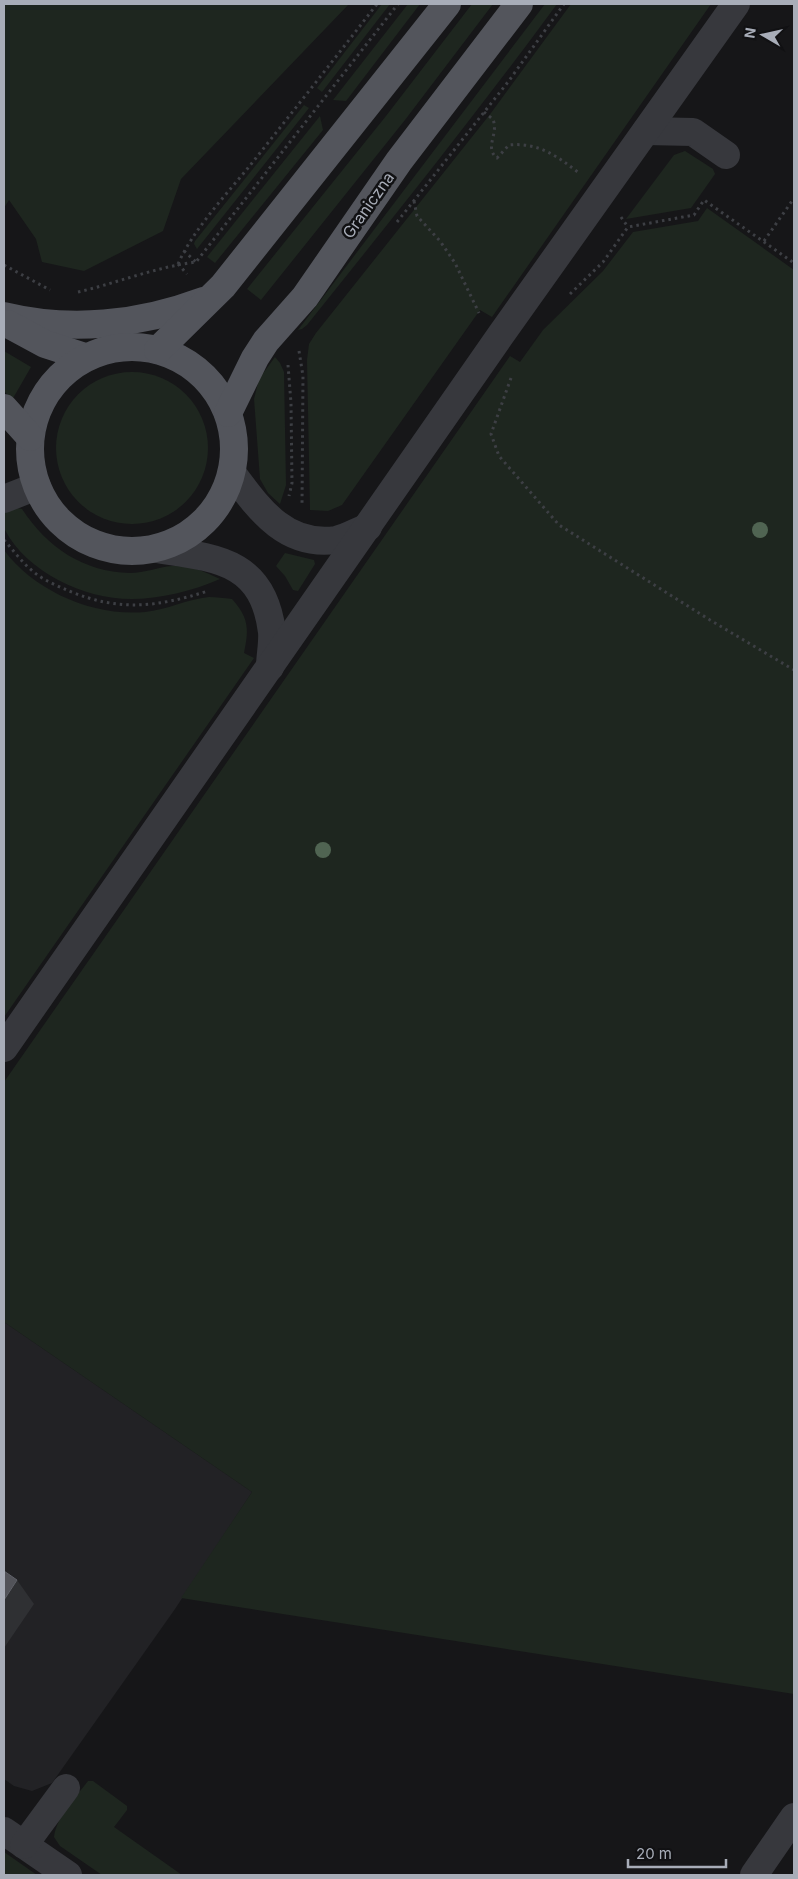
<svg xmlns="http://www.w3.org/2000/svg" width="798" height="1879" font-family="Inter,sans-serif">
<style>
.built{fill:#222225}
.green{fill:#1e261f}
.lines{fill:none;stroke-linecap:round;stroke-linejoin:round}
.path{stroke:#3d3f44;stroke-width:3;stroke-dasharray:2.5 4;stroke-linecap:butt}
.minor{stroke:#37383d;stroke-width:28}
.major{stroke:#53555c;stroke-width:28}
.tree{fill:#506452}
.shaded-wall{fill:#2f3033}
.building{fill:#525359;stroke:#5f6168}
.labels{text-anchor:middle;stroke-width:5;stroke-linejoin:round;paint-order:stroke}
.street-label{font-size:16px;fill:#a8adb8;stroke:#111113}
</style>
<rect width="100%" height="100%" fill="#161618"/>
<path class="built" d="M 4,1322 L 252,1492 L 175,1609 L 52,1783 L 32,1791 L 14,1786 L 4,1779 Z"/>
<g class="green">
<path d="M 4,4 L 349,4 L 181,179 L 163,231 L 84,271 L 42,262 L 36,239 L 9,200 L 4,208 Z"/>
<path d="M 382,4 L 390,4 L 322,92 L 317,88 Z"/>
<path d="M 408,4 L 420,4 L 346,101 L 333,100 Z"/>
<path d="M 472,4 L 493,4 L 405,120 L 261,300 L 247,289 L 386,116 Z"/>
<path d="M 545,4 L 557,4 C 477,113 392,219 307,325 L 302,329 L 298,330 Z"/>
<path d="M 571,4 L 711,4 L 492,317 L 480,310 L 342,505 L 328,511 L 310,510 L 307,360 L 309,344 L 316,333 L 491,113 Z"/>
<path d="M 304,105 L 309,108 L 197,249 L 194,244 L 195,241 Z"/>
<path d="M 320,116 L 323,130 L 215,263 L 207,257 Z"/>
<path d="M 685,151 L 713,169 L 715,174 L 691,208 L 626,219 L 674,155 Z"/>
<path d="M 707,208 L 794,270 L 794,1694 L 181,1598 L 252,1492 L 4,1322 L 4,1082 L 510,356 L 520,362 L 543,330 L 603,271 L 633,232 L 698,221 Z"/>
<path d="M 4,351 L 31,367 L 12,400 L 4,391 Z"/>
<path d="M 275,357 L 280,363 L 284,372 L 286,485 L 280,504 L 268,493 L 260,479 L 255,412 L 254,399 L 259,379 Z"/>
<circle cx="132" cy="448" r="76"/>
<path d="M 7,506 L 22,509 C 47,547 83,572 130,573 C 145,573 158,567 172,566 C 190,565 204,571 220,579 C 193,591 160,599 131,599 C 84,599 27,572 5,530 C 2,524 4,514 4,508 Z"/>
<path d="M 4,550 C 34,591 94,617 145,612 C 167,610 187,599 209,597 C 216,597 224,598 232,599 C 249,618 249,629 244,653 L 254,658 L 4,1017 Z"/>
<path d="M 285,553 L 314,560 L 315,564 L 298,591 L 293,590 L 285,576 L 276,566 Z"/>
<path d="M 88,1781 L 93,1781 L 127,1806 L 127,1810 L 114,1827 L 182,1875 L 102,1875 L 60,1846 L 54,1837 C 57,1816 75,1798 88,1781 Z"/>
<path d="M 4,1852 L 37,1875 L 4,1875 Z"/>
</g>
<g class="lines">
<g class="path">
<path d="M 484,112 C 487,115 491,117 493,120 C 499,133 484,148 497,158 L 509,145 C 538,142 557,156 579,173"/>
<path d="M 414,201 L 417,216 L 440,241 L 455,263 L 479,313"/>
<path d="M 621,217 L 628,227"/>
<path d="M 397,222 L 508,82 L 564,4"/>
<path d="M 764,241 L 792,201"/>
<path d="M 184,251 L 196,262"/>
<path d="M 178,264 L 187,274"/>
<path d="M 178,264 C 194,228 227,194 252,163 C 294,110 336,57 377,4"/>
<path d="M 4,265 L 50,290"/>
<path d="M 78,292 C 117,283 156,267 196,262 L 398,4"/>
<path d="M 570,294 L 603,262 L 628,227 L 694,215 L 704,200 L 794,263"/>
<path d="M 299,351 L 303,376 L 302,505"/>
<path d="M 288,365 L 291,403 L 292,483 L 289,496"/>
<path d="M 511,378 L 491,434 L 499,456 L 559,525 L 710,620 L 794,670"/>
<path d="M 4,540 C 14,551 23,564 35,573 C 45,581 58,586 69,591 C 120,612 157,607 208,591"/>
</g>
<g class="minor">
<path d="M 646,131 L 693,132 L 726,155"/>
<path d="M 232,473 C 259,509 285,547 336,540 C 346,538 358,531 368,527"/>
<path d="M 4,499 L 37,486"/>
<path d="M 156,549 C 216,558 263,560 272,632 C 273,643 270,656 270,667"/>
<path d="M 4,1048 L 500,336 L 736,4"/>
<path d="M 4,1831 L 68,1875"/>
<path d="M 24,1845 L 66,1788"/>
<path d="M 754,1875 L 794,1817"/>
</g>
<g class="major">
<path d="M 4,316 C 70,332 139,325 203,301"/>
<path d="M 8,324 L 45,344 L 85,357"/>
<circle cx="132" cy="449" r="102"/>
<path d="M 158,350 L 223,286 L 447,4"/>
<path d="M 4,408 L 30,437"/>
<path d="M 228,413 L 255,358 L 266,341 L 305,297 L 399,161 L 519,4"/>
</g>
</g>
<g class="tree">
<circle cx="760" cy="530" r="8"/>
<circle cx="323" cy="850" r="8"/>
</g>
<path class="shaded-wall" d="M 17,1580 L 34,1604 L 4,1648 L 4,1600 Z"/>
<path class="building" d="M 4,1571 L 17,1580 L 4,1600 Z"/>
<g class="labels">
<g class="street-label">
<text transform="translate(368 205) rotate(-55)" y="6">Graniczna</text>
</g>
</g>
<rect width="798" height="1879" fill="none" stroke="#a8adb8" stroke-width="10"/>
<g transform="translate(763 35) rotate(279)" stroke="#111113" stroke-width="4" paint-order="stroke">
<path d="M0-4L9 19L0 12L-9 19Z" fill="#a8adb8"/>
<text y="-8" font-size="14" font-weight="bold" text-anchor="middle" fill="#a8adb8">N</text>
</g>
<path d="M628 1859v8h98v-8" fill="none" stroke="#a8adb8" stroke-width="2.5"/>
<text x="636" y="1859" font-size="15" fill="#a8adb8" stroke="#111113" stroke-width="4" paint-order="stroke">20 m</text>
</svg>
